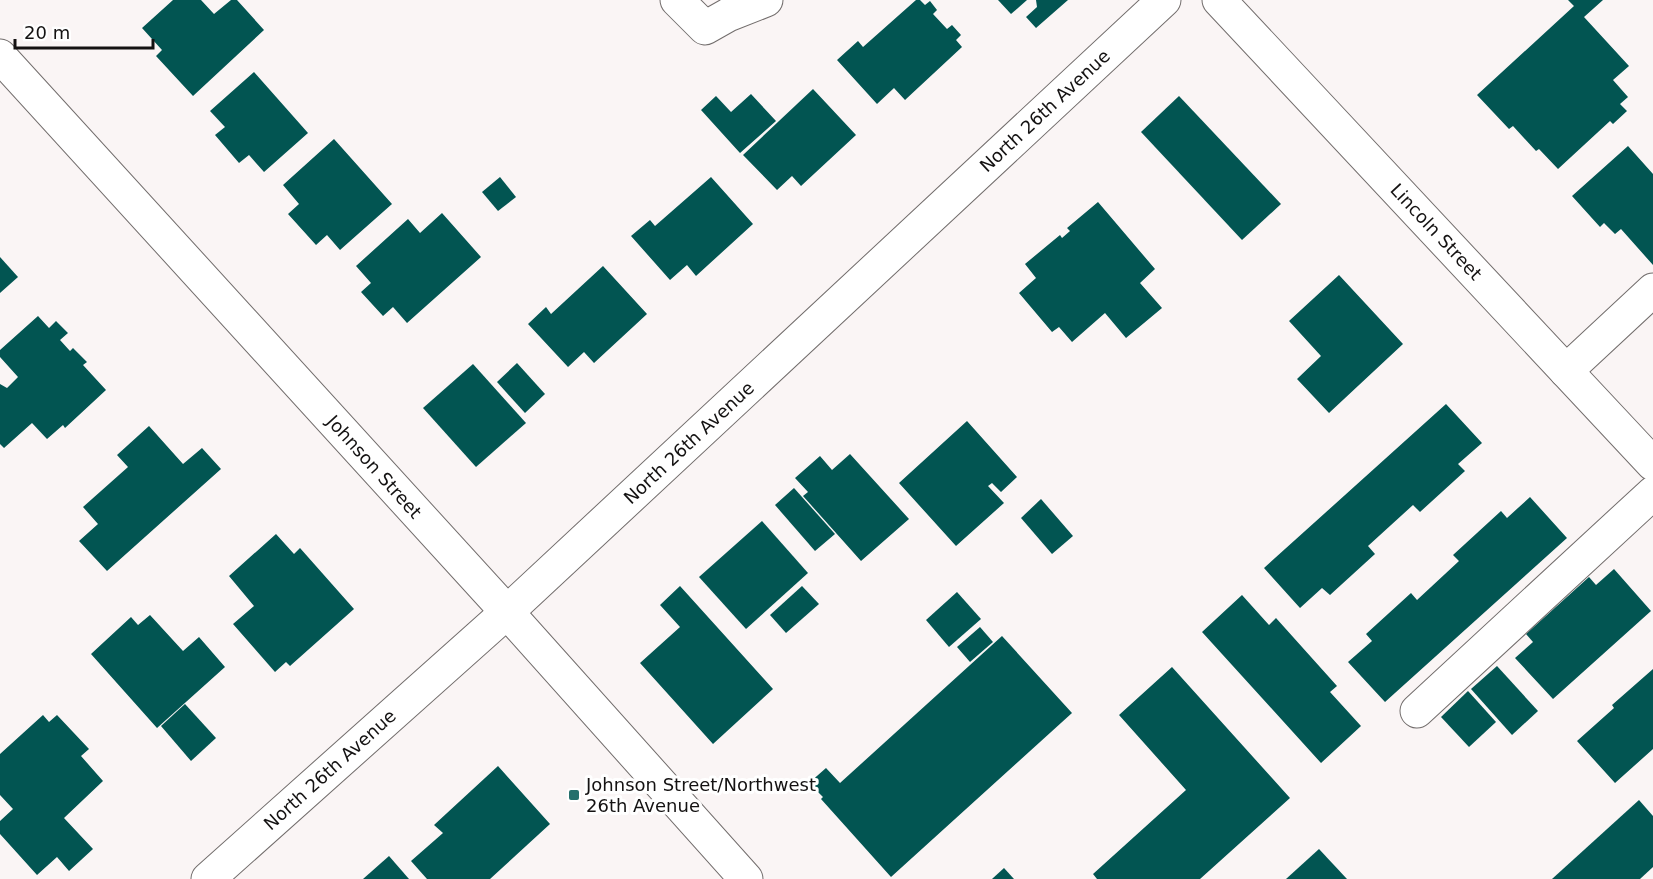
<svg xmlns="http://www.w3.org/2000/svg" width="1653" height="879" font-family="'DejaVu Sans',sans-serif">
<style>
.building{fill:#025552}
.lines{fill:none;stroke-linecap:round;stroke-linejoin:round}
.minor-casing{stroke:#726d6c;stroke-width:35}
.minor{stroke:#fff;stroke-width:33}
.poi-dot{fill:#256f6c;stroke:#fff;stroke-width:2}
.labels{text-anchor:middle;stroke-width:6;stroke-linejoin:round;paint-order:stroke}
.street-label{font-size:18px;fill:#141212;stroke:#fff}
.poi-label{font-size:18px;fill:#141212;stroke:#fff;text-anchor:start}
</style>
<rect width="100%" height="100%" fill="#faf5f5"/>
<g class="building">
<path d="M 173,0 L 201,0 L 214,14 L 231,0 L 237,0 L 264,30 L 193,96 L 156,56 L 162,50 L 142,28 Z"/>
<path d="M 916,0 L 920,0 L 925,5 L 930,1 L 937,10 L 933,14 L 947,29 L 952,25 L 961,35 L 956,40 L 962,47 L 905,100 L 894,88 L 877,104 L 837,60 L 858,41 L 863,47 Z"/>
<path d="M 998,0 L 1027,0 L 1011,14 Z"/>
<path d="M 1036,0 L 1068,0 L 1036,28 L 1026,17 L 1037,7 Z"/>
<path d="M 1568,0 L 1603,0 L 1584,17 L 1629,66 L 1613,80 L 1628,97 L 1620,104 L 1627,111 L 1613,124 L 1610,121 L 1558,169 L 1539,149 L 1536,151 L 1513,126 L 1509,129 L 1477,95 L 1574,6 Z"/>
<path d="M 254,72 L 308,133 L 264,172 L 249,155 L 239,163 L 215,135 L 225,127 L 210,111 Z"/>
<path d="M 813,89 L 856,135 L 801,186 L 792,176 L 777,190 L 743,155 Z"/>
<path d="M 751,94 L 776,121 L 740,153 L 701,110 L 716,96 L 731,112 Z"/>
<path d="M 1179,96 L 1281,204 L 1242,240 L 1141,132 Z"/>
<path d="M 334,139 L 392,204 L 340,250 L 327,235 L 316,245 L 288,214 L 299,204 L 283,185 Z"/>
<path d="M 1628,146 L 1653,174 L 1653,265 L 1621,229 L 1615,234 L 1604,223 L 1600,227 L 1572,196 Z"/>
<path d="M 500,177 L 516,197 L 498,211 L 482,192 Z"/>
<path d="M 711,177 L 753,224 L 696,276 L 687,265 L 670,280 L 631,236 L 650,220 L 655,226 Z"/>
<path d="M 1098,202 L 1155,269 L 1140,283 L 1162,308 L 1126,338 L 1105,313 L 1072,342 L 1059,327 L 1052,332 L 1019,293 L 1036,278 L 1025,264 L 1060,235 L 1062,238 L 1070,231 L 1067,228 Z"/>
<path d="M 442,213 L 481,257 L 407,323 L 393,307 L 383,316 L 361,292 L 371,283 L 356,266 L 408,219 L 420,233 Z"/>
<path d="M 0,257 L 18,277 L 0,293 Z"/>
<path d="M 603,266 L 647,314 L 594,363 L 584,352 L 568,367 L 528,324 L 546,307 L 551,314 Z"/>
<path d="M 1339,275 L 1403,344 L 1329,413 L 1297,379 L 1321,356 L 1289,321 Z"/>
<path d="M 38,316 L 49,328 L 56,321 L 68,333 L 60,340 L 70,351 L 73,348 L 87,362 L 83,365 L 106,390 L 65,428 L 63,425 L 47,439 L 32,423 L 4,448 L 0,444 L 0,384 L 7,388 L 18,377 L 0,357 L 0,350 Z"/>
<path d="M 517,363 L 545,394 L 525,413 L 497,382 Z"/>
<path d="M 473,364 L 526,423 L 476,467 L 423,408 Z"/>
<path d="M 1446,404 L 1482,443 L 1458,464 L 1465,471 L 1420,512 L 1413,505 L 1368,546 L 1375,554 L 1330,595 L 1322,588 L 1300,608 L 1264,568 Z"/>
<path d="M 967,421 L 1017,477 L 1001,492 L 992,483 L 988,486 L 1004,503 L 956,546 L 899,483 Z"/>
<path d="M 149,426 L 183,464 L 202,448 L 221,469 L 107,571 L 79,541 L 98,524 L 83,507 L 128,467 L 117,455 Z"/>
<path d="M 850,454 L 909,519 L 861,561 L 803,496 L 808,492 L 795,478 L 820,456 L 832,470 Z"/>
<path d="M 794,488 L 835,534 L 815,551 L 775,505 Z"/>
<path d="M 1530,497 L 1567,538 L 1385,702 L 1348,662 L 1372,641 L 1366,634 L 1411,593 L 1417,600 L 1459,561 L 1453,555 L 1501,511 L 1507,518 Z"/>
<path d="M 1041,499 L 1073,536 L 1052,554 L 1021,518 Z"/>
<path d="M 762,521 L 808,573 L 746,629 L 699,577 Z"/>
<path d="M 276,534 L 294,554 L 300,548 L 354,609 L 290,666 L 286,662 L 275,672 L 233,624 L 254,606 L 229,576 Z"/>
<path d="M 1614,569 L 1651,611 L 1553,699 L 1515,658 L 1533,642 L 1526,634 L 1589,577 L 1596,585 Z"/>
<path d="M 680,586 L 773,689 L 713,744 L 640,663 L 680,627 L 660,605 Z"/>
<path d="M 802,586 L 819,604 L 786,633 L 770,615 Z"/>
<path d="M 957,592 L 981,619 L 949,647 L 926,620 Z"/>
<path d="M 1242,595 L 1269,625 L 1276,618 L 1337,686 L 1330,692 L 1361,726 L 1321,763 L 1202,632 Z"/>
<path d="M 150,615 L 183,651 L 199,637 L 225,667 L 157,728 L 91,654 L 131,617 L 138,625 Z"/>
<path d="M 980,627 L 993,642 L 970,662 L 957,647 Z"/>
<path d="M 1002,636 L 1072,713 L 891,877 L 821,799 L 823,797 L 809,783 L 826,768 L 840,783 Z"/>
<path d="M 1497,666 L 1538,711 L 1512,735 L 1471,689 Z"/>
<path d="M 1172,667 L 1290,798 L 1200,879 L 1097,879 L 1093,874 L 1186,790 L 1119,715 Z"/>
<path d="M 1653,669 L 1653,749 L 1615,783 L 1577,741 L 1614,708 L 1612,705 Z"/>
<path d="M 1468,691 L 1496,722 L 1469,747 L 1441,717 Z"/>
<path d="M 185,704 L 216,738 L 191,761 L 161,726 Z"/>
<path d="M 43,715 L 49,722 L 57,715 L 89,749 L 81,756 L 103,781 L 64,818 L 93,849 L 69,871 L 57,857 L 37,875 L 0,834 L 0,821 L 13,809 L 0,795 L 0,754 Z"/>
<path d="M 498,766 L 550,824 L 490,879 L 427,879 L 411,861 L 443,833 L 434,825 Z"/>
<path d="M 1639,800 L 1653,816 L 1653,867 L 1640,879 L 1552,879 Z"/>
<path d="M 1319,849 L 1347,879 L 1286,879 Z"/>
<path d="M 389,856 L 409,879 L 363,879 Z"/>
<path d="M 1004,868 L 1014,879 L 992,879 Z"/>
</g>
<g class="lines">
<g class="minor-casing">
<g id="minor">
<path d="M 677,0 L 705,28 L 728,15 L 766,0"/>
<path d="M 1219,0 L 1653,464"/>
<path d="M 0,56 L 507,612 L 746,879"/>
<path d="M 1566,371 L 1653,290"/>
<path d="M 1417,711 L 1653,493"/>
<path d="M 208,879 L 507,612 L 1164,0"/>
</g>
</g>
<use href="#minor" class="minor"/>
</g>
<rect class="poi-dot" x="568" y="789" width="12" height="12" rx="3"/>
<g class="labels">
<g class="street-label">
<text transform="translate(1045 111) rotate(-43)" y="6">North 26th Avenue</text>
<text transform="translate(1436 232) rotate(47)" y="6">Lincoln Street</text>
<text transform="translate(689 443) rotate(-43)" y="6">North 26th Avenue</text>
<text transform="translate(374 467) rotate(48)" y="6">Johnson Street</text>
<text transform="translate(330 770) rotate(-42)" y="6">North 26th Avenue</text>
</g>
<g class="poi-label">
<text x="586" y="791">Johnson Street/Northwest<tspan x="586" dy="21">26th Avenue</tspan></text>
</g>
</g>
<path d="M15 39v9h138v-9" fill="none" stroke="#141212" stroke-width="3"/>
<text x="24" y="39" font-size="18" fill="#141212" stroke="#ffffff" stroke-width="4.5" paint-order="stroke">20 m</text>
</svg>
